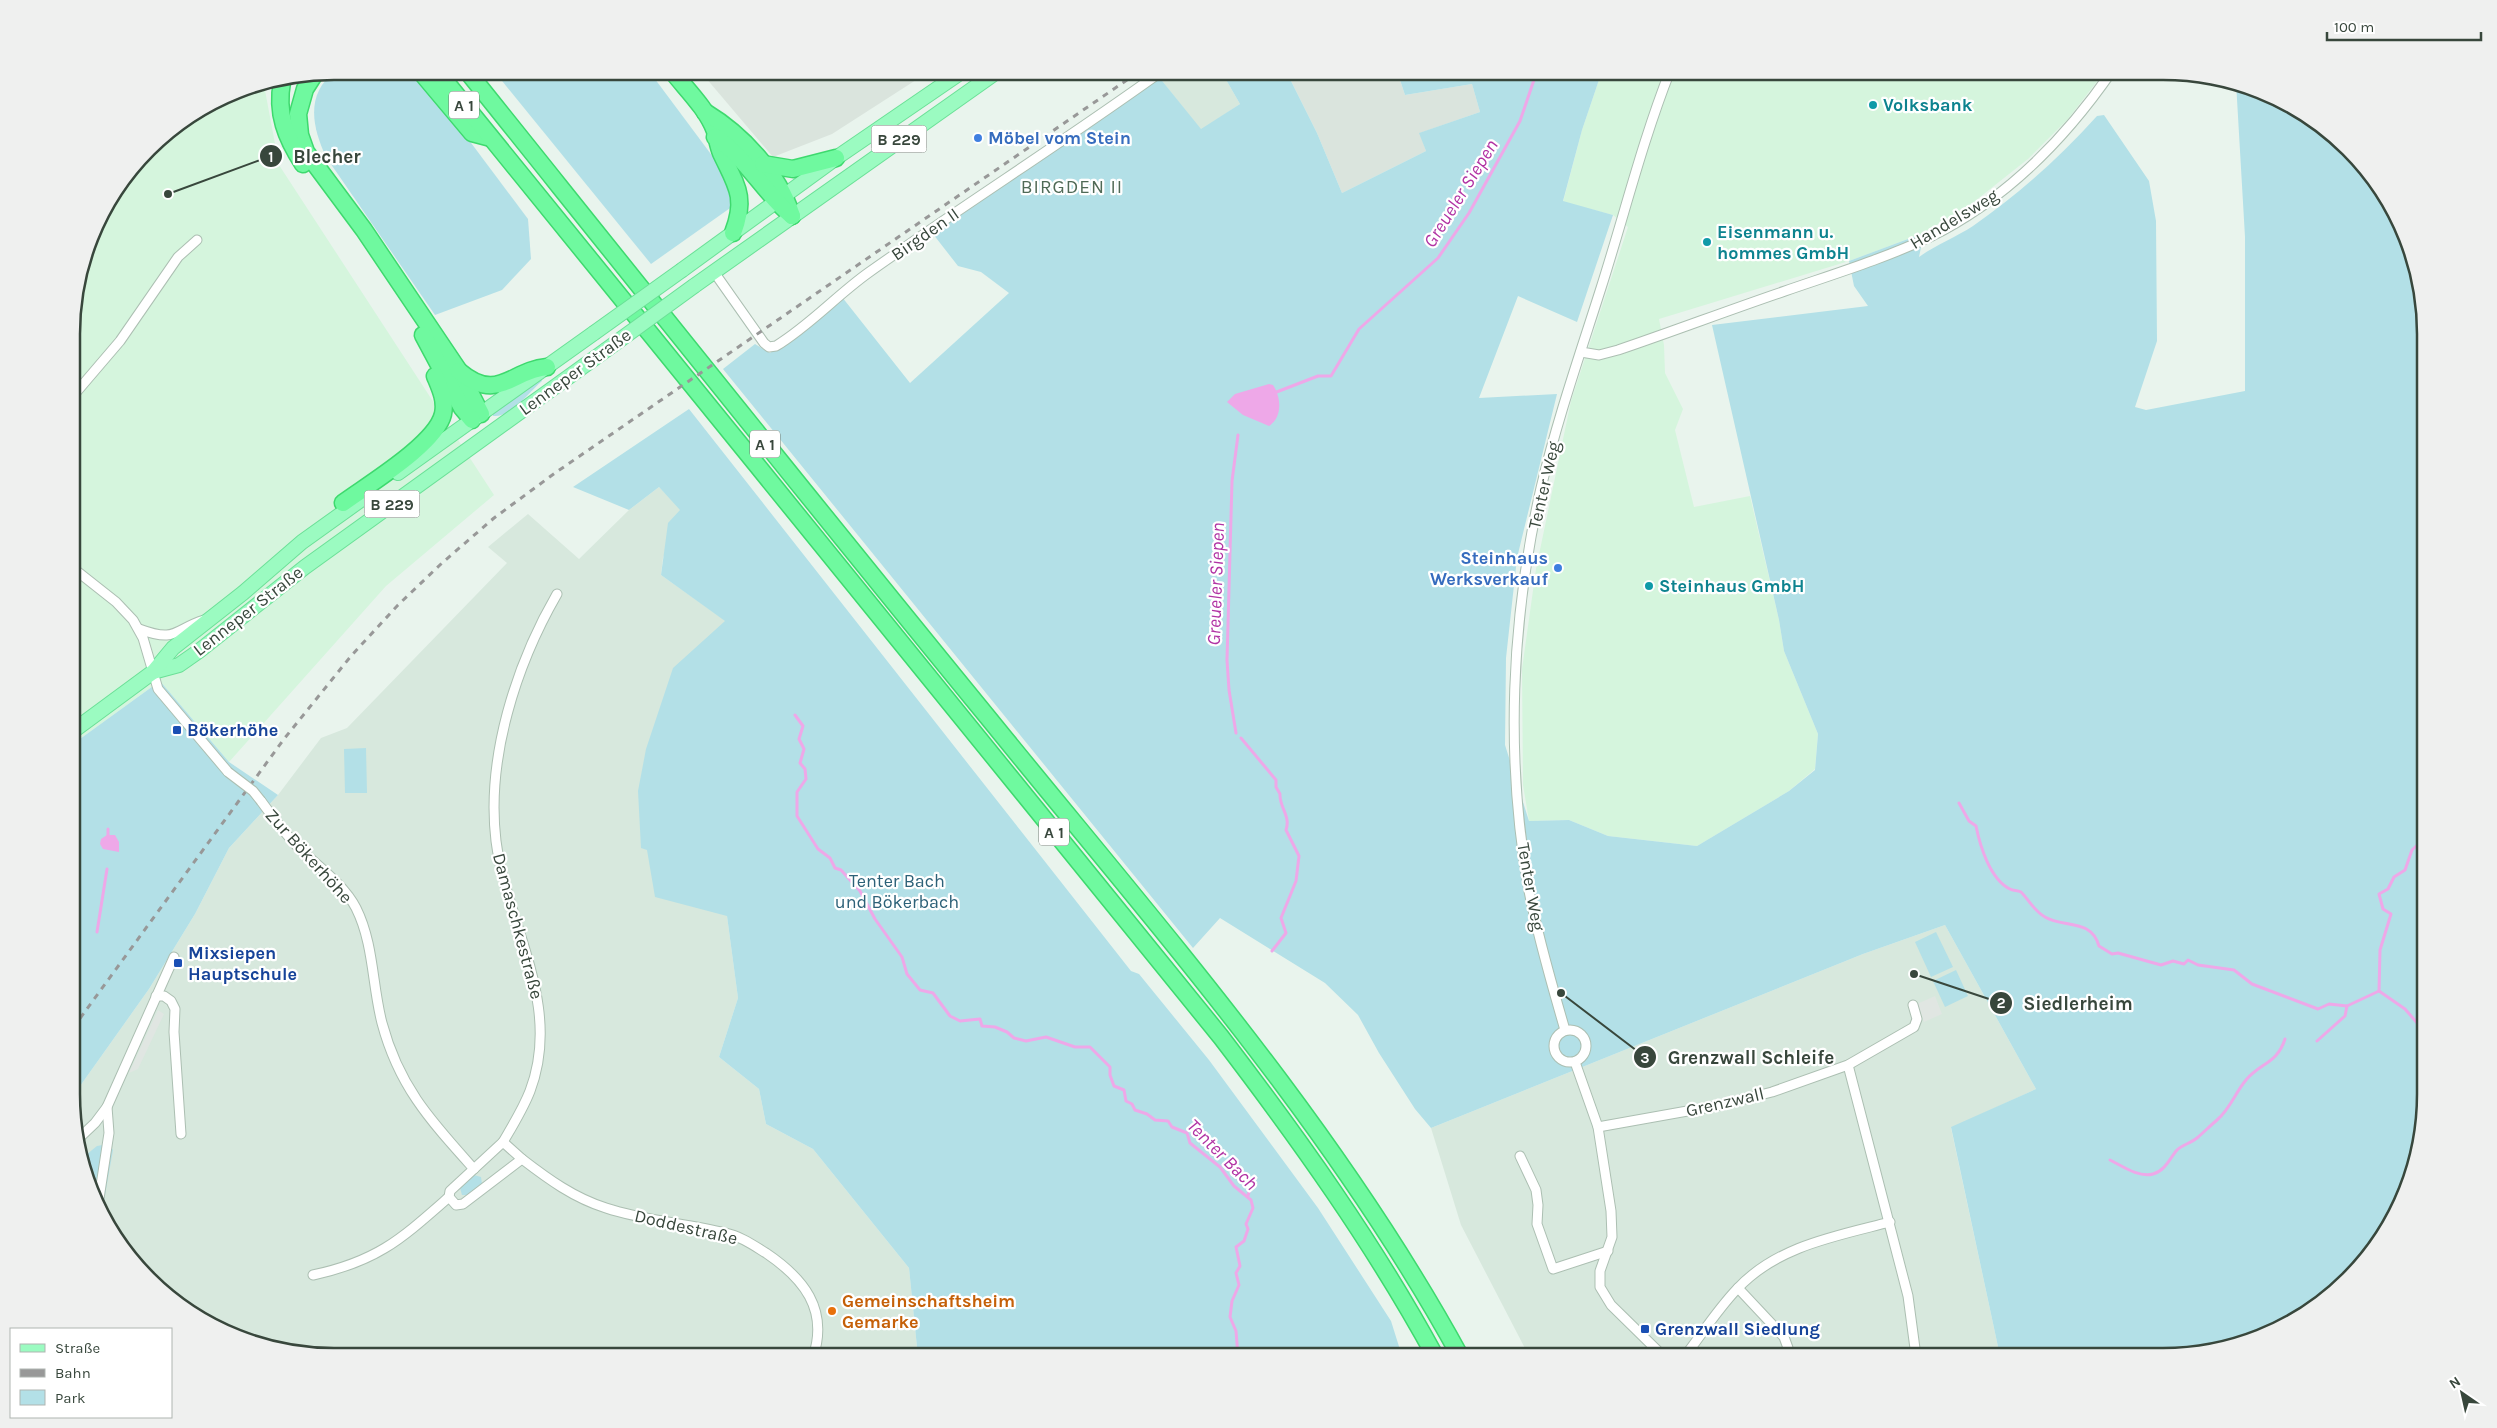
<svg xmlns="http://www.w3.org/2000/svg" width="2497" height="1428" font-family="Karla,sans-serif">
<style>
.residential{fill:#d7e8dd}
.commercial{fill:#d5f5dd}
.industrial{fill:#dae4dd}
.green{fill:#b3e0e7}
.parking{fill:#e0e6e2}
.water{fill:#eea8e8}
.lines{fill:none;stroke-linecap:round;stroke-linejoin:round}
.stream{stroke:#eea8e8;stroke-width:3}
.street-casing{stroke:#acbfb2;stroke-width:11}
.primary-casing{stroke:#6be097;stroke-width:16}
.highway-casing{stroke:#3ed96e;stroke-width:19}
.street{stroke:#fff;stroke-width:9}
.primary{stroke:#9bfbc1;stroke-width:14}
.highway{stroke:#6ff99f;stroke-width:16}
.rail{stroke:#989898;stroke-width:3;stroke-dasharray:6 6;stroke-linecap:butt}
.street-bridge-casing{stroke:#acbfb2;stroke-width:11;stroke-linecap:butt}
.primary-bridge-casing{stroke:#6be097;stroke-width:16;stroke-linecap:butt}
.street-bridge{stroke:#fff;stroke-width:9}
.primary-bridge{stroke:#9bfbc1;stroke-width:14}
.culture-dot{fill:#0f9aa8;stroke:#fff;stroke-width:2}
.shop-dot{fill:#3f7fe0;stroke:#fff;stroke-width:2}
.transit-dot{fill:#1a4fb4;stroke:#fff;stroke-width:2}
.food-dot{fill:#e8710a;stroke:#fff;stroke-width:2}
.labels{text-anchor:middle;stroke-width:4.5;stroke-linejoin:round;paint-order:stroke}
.shield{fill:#fff;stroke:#747e76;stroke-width:1}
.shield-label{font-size:16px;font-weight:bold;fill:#38473c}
.culture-label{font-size:18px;font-weight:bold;fill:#0d838f;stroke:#fff;text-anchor:start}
.shop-label{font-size:18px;font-weight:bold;fill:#366cbe;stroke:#fff;text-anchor:start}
.street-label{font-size:18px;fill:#38473c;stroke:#fff}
.transit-label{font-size:18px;font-weight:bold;fill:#164399;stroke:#fff;text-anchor:start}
.park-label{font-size:18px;fill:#2c6178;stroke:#fff}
.food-label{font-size:18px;font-weight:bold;fill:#c56008;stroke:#fff;text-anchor:start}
.neighbourhood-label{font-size:19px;letter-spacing:1px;fill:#4f6a56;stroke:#fff}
.water-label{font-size:19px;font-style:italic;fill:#b133a4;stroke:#fff}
.rim{fill:none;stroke:#38473c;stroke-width:2.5}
.leader{fill:none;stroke:#38473c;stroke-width:2}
.callout-dot{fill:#38473c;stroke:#fff;stroke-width:2}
.mark-label{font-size:15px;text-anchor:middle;font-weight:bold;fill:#fff}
.callout-label{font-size:19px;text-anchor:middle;font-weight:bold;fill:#38473c;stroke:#fff;stroke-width:4.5;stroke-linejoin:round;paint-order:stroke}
</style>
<rect width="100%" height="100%" fill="#e9f4ed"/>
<g class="residential">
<path d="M 1168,71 L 1221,71 L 1240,104 L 1201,130 L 1159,77 Z"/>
<path d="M 659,487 L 681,510 L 663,558 L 661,575 L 726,621 L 727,916 L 738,998 L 719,1057 L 759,1089 L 766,1124 L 813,1149 L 909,1268 L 918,1357 L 333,1357 L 265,1348 L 203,1322 L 160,1291 L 116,1240 L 89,1187 L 83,1167 L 73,1128 L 73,1096 L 149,989 L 195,914 L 229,848 L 278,795 L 321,738 L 347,728 L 507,563 L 488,547 L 528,514 L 579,559 L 629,510 Z"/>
<path d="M 1945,925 L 2036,1089 L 1951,1128 L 2000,1356 L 1529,1356 L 1461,1225 L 1431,1128 L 1863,954 Z"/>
</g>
<g class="commercial">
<path d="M 1602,71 L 2105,71 L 2068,119 L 2028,159 L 1975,201 L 1924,233 L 1849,261 L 1659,319 L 1664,345 L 1665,373 L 1683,409 L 1675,430 L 1694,507 L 1750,496 L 1779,620 L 1784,651 L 1818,734 L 1815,769 L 1789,791 L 1697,846 L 1608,836 L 1569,820 L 1529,821 L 1523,785 L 1522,669 L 1536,569 L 1571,401 L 1628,227 L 1613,215 L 1563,202 L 1582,130 Z"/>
<path d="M 264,85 L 279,165 L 494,495 L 386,586 L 229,762 L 160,681 L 73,744 L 73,300 L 98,217 L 160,137 L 233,91 Z"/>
</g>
<g class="industrial">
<path d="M 700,71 L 930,71 L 832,134 L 773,157 Z"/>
<path d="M 1286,71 L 1397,71 L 1405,95 L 1472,84 L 1480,112 L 1420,133 L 1426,151 L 1342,193 L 1317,133 Z"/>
</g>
<g class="green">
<path d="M 336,71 L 402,71 L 433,92 L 528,219 L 531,259 L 502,290 L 435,315 L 326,157 C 312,127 305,93 336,71 Z"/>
<path d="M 494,71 L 649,71 L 722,169 L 728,181 L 733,206 L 651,264 Z"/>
<path d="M 1221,71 L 1286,71 L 1317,133 L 1342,193 L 1426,151 L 1419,133 L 1480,112 L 1472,84 L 1405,95 L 1397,71 L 1602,71 L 1582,130 L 1563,201 L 1613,215 L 1577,322 L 1518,296 L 1479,398 L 1557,394 L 1517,558 L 1506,658 L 1505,745 L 1529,821 L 1569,820 L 1608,836 L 1697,846 L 1789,791 L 1815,770 L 1818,734 L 1784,651 L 1779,620 L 1712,325 L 1868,306 L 1854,286 L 1849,261 L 1924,233 L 1919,257 C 1936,245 1956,237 1973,226 C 2019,194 2059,158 2097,116 L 2104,115 L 2149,181 L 2156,221 L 2157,341 L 2135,407 L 2146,410 L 2245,391 L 2245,237 L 2236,82 L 2294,106 L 2349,148 L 2382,188 L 2412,250 L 2425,316 L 2425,1111 L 2417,1163 L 2391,1225 L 2349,1280 L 2295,1321 L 2232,1348 L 2180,1356 L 2000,1356 L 1951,1127 L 2036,1089 L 1945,925 L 1863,954 L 1431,1128 L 1415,1109 L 1379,1053 L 1358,1015 L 1325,983 L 1220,918 L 1193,948 L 723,369 L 755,344 L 770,353 L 842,297 L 910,383 L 1009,293 L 981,272 L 958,266 L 933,234 L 1159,77 L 1201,129 L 1240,104 Z"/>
<path d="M 541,379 L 542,381 C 529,392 511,418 493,416 L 493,413 Z"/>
<path d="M 689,409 L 1131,971 L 1139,974 L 1209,1060 L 1318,1208 L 1391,1321 L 1402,1356 L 918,1357 L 909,1268 L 813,1149 L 766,1124 L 759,1089 L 719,1057 L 738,998 L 727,916 L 655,897 L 647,850 L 641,848 L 638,791 L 646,749 L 673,668 L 725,621 L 661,575 L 668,523 L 680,510 L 659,487 L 629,510 L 573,487 Z"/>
<path d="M 160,681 L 229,762 L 278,795 L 229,848 L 195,914 L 149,989 L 73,1096 L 73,744 Z"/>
<path d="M 366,748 L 367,793 L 345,793 L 344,749 Z"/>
<path d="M 1936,932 L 1953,967 L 1931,977 L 1915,942 Z"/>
<path d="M 1956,970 L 1968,996 L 1945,1007 L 1933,981 Z"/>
<path d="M 109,1144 L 113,1150 L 102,1212 L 85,1179 L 81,1159 L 97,1146 Z"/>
<path d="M 474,1175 L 481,1177 L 482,1184 L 467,1195 L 462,1195 L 460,1188 Z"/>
</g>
<g class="parking">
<path d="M 1935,996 L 1942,1014 L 1924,1022 L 1917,1004 Z"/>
<path d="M 158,1010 L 164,1014 L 138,1069 L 129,1073 Z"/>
</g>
<g class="water">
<path d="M 1269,384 L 1273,385 C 1281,397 1283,417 1269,426 L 1243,415 L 1227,402 L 1235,394 Z"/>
<path d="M 107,835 L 115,835 L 119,842 L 119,852 L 103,849 L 100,844 L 101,839 Z"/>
</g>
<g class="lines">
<g class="stream">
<path d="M 1274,393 L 1318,376 L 1331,376 L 1359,329 L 1438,258 L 1469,213 L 1520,121 L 1537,71"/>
<path d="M 795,715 L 803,726 L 799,739 L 804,749 L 800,763 L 805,769 L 806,779 L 797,792 L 797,816 L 818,849 L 830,858 L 835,868 L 841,870 L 860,891 L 875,919 L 902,957 L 907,974 L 920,990 L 933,993 L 950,1016 L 960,1021 L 980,1019 L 982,1026 L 995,1027 L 1007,1032 L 1014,1038 L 1026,1041 L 1046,1037 L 1075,1047 L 1090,1047 L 1110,1067 L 1110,1075 L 1114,1086 L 1124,1090 L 1126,1101 L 1132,1104 L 1135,1110 L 1147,1114 L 1155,1120 L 1168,1121 L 1172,1127 L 1187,1133 L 1190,1143 L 1220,1167 L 1234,1186 L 1251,1200 L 1253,1208 L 1246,1224 L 1248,1229 L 1244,1241 L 1236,1247 L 1240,1266 L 1236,1273 L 1239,1285 L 1232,1301 L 1230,1317 L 1236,1331 L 1238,1356"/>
<path d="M 1236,733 L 1229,690 L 1227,660 L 1232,481 L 1238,435"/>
<path d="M 1241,738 L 1276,780 L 1276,787 L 1280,794 C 1279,807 1291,816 1286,830 L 1299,856 L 1296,881 L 1281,918 L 1286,933 L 1272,951"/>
<path d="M 1959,803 L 1969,821 L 1976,826 C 1980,846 1990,879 2010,889 C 2013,891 2017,890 2021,892 C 2029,900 2034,911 2045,917 C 2063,928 2091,918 2099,946 L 2112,954 L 2118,953 L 2161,965 L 2173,961 L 2184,964 L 2188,960 L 2198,965 L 2234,970 L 2252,984 L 2318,1009 L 2329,1004 L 2347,1006 L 2379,991 L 2405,1009 L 2425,1032"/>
<path d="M 108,838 L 108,829"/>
<path d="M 97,932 L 107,869"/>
<path d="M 2379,991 L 2380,950 L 2391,914 L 2383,909 L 2379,894 L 2388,889 L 2394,877 L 2405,870 L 2412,850 L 2425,838"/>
<path d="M 2317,1041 L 2345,1016 L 2347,1006"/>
<path d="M 2110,1160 C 2122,1166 2139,1178 2153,1174 C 2165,1171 2170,1158 2177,1150 C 2182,1145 2191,1143 2197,1138 C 2204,1132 2210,1126 2217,1120 C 2230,1109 2235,1093 2246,1080 C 2260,1063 2277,1064 2285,1039"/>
<path d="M 1239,1180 L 1250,1188 L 1248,1196"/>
</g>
<g class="street-casing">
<g id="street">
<path d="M 714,272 L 764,343 L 769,347 L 776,346 C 809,326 836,296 868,273 C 965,204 1065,141 1162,71"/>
<path d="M 1581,352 L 1599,355 L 1618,350 C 1674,331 1729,310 1785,291 C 1834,274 1883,259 1930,237 C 2005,200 2065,139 2112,71"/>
<path d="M 73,396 L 120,341 L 178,257 L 197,240"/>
<path d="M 73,568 L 116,602 L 133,620 L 143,638 L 158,689 L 228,772"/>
<path d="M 139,629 C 177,643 173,630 204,620"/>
<path d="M 261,801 C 272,816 283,831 296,845 C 316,865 343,883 356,908 C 374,944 372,985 382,1023 C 399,1087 431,1121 474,1169"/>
<path d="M 156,996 L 164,996 L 171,1001 L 175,1009 L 174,1032 L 181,1134"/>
<circle cx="1570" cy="1046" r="16"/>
<path d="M 1565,1030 C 1552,985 1538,938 1529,891 C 1505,758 1511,620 1541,488 C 1557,420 1580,354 1601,288 C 1624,216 1642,142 1670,71"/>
<path d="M 1575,1062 L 1598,1127 L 1611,1211 L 1612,1237 L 1600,1271 L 1600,1287 L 1611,1305 L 1663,1356"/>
<path d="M 1848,1065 L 1908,1296 L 1916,1356"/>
<path d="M 1598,1127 L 1721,1105 L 1772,1092 L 1848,1065 L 1914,1027 L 1917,1019 L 1913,1005"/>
<path d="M 76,1141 L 95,1123 L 107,1107 L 174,957"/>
<path d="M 503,1142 C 513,1125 523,1109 530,1091 C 563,1005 507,925 496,841 C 486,758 516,665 557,594"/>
<path d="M 503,1142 L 522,1159 L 463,1204 L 456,1205 L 449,1197 L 450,1191 Z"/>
<path d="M 1520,1156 L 1536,1190 L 1538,1205 L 1537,1224 L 1553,1269 L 1608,1251"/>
<path d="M 522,1159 C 548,1179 574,1198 606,1208 C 645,1221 686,1223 725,1233 C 740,1236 753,1245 766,1253 C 803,1278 829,1309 813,1357"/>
<path d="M 98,1205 L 109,1133 L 107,1107"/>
<path d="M 313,1275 C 378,1261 401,1239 449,1197"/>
<path d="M 1738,1288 L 1784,1337 L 1788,1348"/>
<path d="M 1685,1356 C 1702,1334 1717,1310 1737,1289 C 1777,1246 1836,1236 1890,1222"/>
</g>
</g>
<g class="primary-casing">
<g id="primary">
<path d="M 682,270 L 836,158 L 963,71"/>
<path d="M 694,286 L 998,71"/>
<path d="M 398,473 L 594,333"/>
<path d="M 153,672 L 179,665 L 199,651 L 305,567 L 606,350"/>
<path d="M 73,731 L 153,672 L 173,648 L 243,593 L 302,542 L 362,499"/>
</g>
</g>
<g class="highway-casing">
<g id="highway">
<path d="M 420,71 L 472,133 L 491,138"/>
<path d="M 437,71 L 1221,1037 C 1299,1139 1374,1244 1435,1356"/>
<path d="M 467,71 C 641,288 814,505 990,720 C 1156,925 1333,1124 1460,1356"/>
<path d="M 672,71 C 686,89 707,109 715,131 C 717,138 718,146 721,153 C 736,185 747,197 733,233"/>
<path d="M 314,75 L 305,89 L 298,114 L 300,135 L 306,152 L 364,230 L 459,371 L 481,414"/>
<path d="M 282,82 C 276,113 286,138 303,164"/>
<path d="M 705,112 C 743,135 778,173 792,216"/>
<path d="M 715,137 C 746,157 763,192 792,216"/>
<path d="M 763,164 L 793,169 L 836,158"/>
<path d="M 423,335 L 462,408 L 472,420"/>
<path d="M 459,371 C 498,404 511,370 547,367"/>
<path d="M 343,503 C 369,484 436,444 443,414 C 446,400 440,388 435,376"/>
</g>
</g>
<use href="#street" class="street"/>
<use href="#primary" class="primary"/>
<use href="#highway" class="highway"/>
<path class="rail" d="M 73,1028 L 284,739 L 351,656 L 398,605 L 442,563 L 494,518 L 555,473 L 1140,71"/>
<g class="street-bridge-casing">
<path id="street-bridge" d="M 228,772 L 253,791 L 261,801"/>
</g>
<g class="primary-bridge-casing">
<g id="primary-bridge">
<path d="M 594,333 L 682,270"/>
<path d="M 606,350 L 694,286"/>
</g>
</g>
<use href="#street-bridge" class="street-bridge"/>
<use href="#primary-bridge" class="primary-bridge"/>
</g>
<g class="culture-dot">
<circle cx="1873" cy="105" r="5"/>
<circle cx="1707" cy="242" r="5"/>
<circle cx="1649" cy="586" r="5"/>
</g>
<g class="shop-dot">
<circle cx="978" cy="138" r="5"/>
<circle cx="1558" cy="568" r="5"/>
</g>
<g class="transit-dot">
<rect x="172" y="725" width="10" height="10" rx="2.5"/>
<rect x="173" y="958" width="10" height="10" rx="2.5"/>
<rect x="1640" y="1324" width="10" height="10" rx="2.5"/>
</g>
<circle class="food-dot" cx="832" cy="1311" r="5"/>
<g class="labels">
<g class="shield">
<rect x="449" y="91.5" width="30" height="27" rx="4"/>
<rect x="871.5" y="125.5" width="55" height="27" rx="4"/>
<rect x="750" y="430.5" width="30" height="27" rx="4"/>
<rect x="364.5" y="490.5" width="55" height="27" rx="4"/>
<rect x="1039" y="818.5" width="30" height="27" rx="4"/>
</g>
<g class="shield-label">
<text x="464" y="111">A 1</text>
<text x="899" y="145">B 229</text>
<text x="765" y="450">A 1</text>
<text x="392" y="510">B 229</text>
<text x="1054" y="838">A 1</text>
</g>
<g class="culture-label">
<text x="1883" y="111">Volksbank</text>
<text x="1717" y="238">Eisenmann u.<tspan x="1717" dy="21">hommes GmbH</tspan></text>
<text x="1659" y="592">Steinhaus GmbH</text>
</g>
<g class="shop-label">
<text x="988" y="144">Möbel vom Stein</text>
<text x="1548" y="564" text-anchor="end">Steinhaus<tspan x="1548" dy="21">Werksverkauf</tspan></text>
</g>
<g class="street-label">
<text transform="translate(1954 219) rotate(-31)" y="6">Handelsweg</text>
<text transform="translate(925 234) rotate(-35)" y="6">Birgden II</text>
<text transform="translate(575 372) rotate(-36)" y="6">Lenneper Straße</text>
<text transform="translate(1544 485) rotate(-77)" y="6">Tenter Weg</text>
<text transform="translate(248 611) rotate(-38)" y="6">Lenneper Straße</text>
<text transform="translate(309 856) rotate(48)" y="6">Zur Bökerhöhe</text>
<text transform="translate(1531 887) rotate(80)" y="6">Tenter Weg</text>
<text transform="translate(518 926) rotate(75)" y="6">Damaschkestraße</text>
<text transform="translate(1725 1102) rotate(-13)" y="6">Grenzwall</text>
<text transform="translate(686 1227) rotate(13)" y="6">Doddestraße</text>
</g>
<g class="transit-label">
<text x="187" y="736">Bökerhöhe</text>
<text x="188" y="959">Mixsiepen<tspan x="188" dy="21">Hauptschule</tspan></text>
<text x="1655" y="1335">Grenzwall Siedlung</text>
</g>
<g class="park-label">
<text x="897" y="887">Tenter Bach<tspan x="897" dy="21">und Bökerbach</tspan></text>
</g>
<g class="food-label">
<text x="842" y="1307">Gemeinschaftsheim<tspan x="842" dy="21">Gemarke</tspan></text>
</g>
<g class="neighbourhood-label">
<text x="1072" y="193">BIRGDEN II</text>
</g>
<g class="water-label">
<text transform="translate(1460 193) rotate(-58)" y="7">Greueler Siepen</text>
<text transform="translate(1215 584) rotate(-88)" y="7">Greueler Siepen</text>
<text transform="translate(1223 1154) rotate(45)" y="7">Tenter Bach</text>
</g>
</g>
<path d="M0 0H2497V1428H0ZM334 80H2163A254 254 0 0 1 2417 334V1094A254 254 0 0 1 2163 1348H334A254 254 0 0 1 80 1094V334A254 254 0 0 1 334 80Z" fill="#eff0ef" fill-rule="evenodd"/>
<path class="rim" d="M334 80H2163A254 254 0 0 1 2417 334V1094A254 254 0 0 1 2163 1348H334A254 254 0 0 1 80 1094V334A254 254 0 0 1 334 80Z"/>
<path class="leader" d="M168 194L271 156M1914 974L2001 1003M1561 993L1645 1057"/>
<g class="callout-dot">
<circle cx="168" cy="194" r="5"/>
<circle cx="1914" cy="974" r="5"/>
<circle cx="1561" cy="993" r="5"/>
<circle cx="271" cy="156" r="12"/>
<circle cx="2001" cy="1003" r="12"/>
<circle cx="1645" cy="1057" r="12"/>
</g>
<g class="mark-label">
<text x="271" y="162">1</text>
<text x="2001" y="1008">2</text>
<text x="1645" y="1063">3</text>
</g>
<g class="callout-label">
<text x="327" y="163">Blecher</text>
<text x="2078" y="1010">Siedlerheim</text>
<text x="1751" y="1064">Grenzwall Schleife</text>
</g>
<rect x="10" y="1328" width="162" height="90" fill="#ffffff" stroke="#afb5b1"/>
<rect x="20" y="1344" width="25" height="8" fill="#9bfbc1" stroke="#afb5b1"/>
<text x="55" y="1353" font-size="15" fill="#38473c">Straße</text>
<rect x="20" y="1369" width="25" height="8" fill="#989898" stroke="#afb5b1"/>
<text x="55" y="1378" font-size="15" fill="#38473c">Bahn</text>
<rect x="20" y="1390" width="25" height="15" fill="#b3e0e7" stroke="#afb5b1"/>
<text x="55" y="1403" font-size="15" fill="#38473c">Park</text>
<g transform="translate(2462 1393) rotate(326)" stroke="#ffffff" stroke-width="4" paint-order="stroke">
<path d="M0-4L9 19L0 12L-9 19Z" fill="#38473c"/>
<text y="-8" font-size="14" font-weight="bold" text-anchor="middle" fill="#38473c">N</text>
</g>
<path d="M2327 32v8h154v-8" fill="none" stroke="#38473c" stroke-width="2.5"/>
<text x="2334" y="32" font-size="15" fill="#38473c" stroke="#ffffff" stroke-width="4" paint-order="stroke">100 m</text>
</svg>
